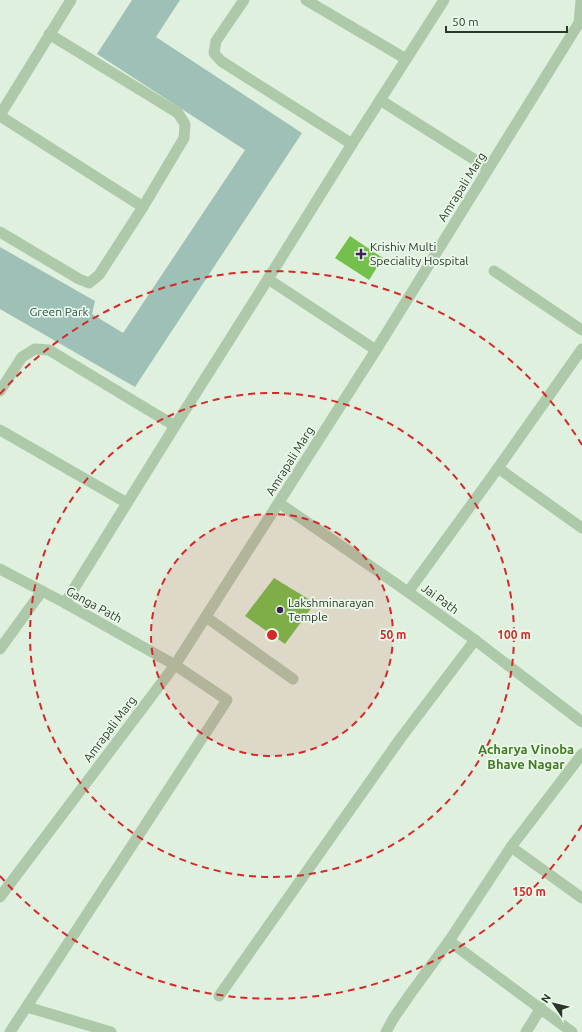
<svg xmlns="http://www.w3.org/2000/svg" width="582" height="1032" font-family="Ubuntu,sans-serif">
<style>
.green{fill:#9ec0b7}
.building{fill:#74c04d}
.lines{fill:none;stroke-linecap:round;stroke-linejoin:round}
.minor{stroke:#aec9aa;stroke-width:11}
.tertiary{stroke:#aec9aa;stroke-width:11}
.ring{fill:none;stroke:#d62828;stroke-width:2;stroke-dasharray:7 5}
.poi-dot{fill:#3a2156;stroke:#eaf9ea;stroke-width:1.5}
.labels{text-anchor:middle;stroke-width:3.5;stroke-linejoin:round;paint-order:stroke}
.street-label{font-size:12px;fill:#2d3729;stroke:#eaf9ea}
.poi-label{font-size:12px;fill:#2d3729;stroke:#eaf9ea;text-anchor:start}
.park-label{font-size:12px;fill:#2e544b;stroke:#eaf9ea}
.neighbourhood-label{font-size:13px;font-weight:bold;fill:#437b25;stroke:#eaf9ea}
.centre{fill:#d62828;stroke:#eaf9ea;stroke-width:2}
.ring-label{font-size:12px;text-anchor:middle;font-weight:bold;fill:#d62828;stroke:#eaf9ea;stroke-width:3.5;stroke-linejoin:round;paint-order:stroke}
</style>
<rect width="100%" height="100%" fill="#dff1de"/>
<path class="green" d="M 132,0 L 180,0 L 156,37 L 302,133 L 135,387 L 0,309 L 0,247 L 95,301 L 92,314 L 123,333 L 245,150 L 97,54 Z"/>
<g class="building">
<path d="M 350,236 L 383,258 L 369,280 L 335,258 Z"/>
<path d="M 274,578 L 315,603 L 285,644 L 245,616 Z"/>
</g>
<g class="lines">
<g class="minor">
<path d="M 244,0 L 216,41 L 214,53 L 221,61 L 352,144"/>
<path d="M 306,0 L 406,59"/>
<path d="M 380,100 L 488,168"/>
<path d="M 0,115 L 71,0"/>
<path d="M 0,116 L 143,207"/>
<path d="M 0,232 L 79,279 L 89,283 L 99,275 L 143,207 L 184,138 L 185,124 L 178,113 L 49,34"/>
<path d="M 494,271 L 582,330"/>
<path d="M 268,279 L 376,350"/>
<path d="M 0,391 L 22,357 L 35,349 L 49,350 L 175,426"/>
<path d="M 0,430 L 127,503"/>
<path d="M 498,468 L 582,528"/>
<path d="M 279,503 L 408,592 L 475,640 L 582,722"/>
<path d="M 0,569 L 65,603 L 175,665 L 227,700 L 10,1032"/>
<path d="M 408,592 L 498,468 L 582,349"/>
<path d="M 65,603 L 175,426 L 268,279 L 352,144 L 444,0"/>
<path d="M 206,617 L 293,679"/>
<path d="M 0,649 L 42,591"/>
<path d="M 511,847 L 582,898"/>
<path d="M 449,941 L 572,1032"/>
<path d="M 219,996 L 400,739 L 475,640"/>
<path d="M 27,1007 L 111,1032"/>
<path d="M 386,1032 L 393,1019 L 411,993 L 449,941 L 511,847 L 582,754"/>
<path d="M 526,1032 L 541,1008"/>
</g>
<g class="tertiary">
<path d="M 579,24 L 581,0"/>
<path d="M 0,897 L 175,665 L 376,350 L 582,18"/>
</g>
</g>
<circle cx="272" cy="635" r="121" fill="#d62828" fill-opacity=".12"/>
<g class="ring">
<circle cx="272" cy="635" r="121"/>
<circle cx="272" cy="635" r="242"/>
<path d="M582 825A363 363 0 0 1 0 876M0 394A363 363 0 0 1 582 445"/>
</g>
<g class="poi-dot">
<path d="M359 248h4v4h4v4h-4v4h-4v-4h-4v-4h4z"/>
<circle cx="280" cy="610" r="4"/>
</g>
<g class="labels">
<g class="street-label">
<text transform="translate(462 187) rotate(-58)" y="4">Amrapali Marg</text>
<text transform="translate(290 461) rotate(-58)" y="4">Amrapali Marg</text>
<text transform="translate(440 599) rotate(36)" y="4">Jai Path</text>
<text transform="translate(94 605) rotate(29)" y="4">Ganga Path</text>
<text transform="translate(110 729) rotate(-53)" y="4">Amrapali Marg</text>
</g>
<g class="poi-label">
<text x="370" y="251">Krishiv Multi<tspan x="370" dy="14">Speciality Hospital</tspan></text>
<text x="288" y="607">Lakshminarayan<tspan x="288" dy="14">Temple</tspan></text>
</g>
<g class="park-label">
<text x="59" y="316">Green Park</text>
</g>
<g class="neighbourhood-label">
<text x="526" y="754">Acharya Vinoba<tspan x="526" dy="15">Bhave Nagar</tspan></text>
</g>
</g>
<circle cx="272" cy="635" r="6" class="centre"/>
<g class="ring-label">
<text x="393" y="639">50 m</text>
<text x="514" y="639">100 m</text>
<text x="529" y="896">150 m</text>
</g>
<g transform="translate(554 1004) rotate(305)" stroke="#eaf9ea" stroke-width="3" paint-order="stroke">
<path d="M0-3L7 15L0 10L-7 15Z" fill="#2d3729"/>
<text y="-6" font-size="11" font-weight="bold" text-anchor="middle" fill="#2d3729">N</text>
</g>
<path d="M446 26v6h121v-6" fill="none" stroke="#2d3729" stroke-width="2"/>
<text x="452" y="26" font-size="12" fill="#2d3729" stroke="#eaf9ea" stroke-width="3" paint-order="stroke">50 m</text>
</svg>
